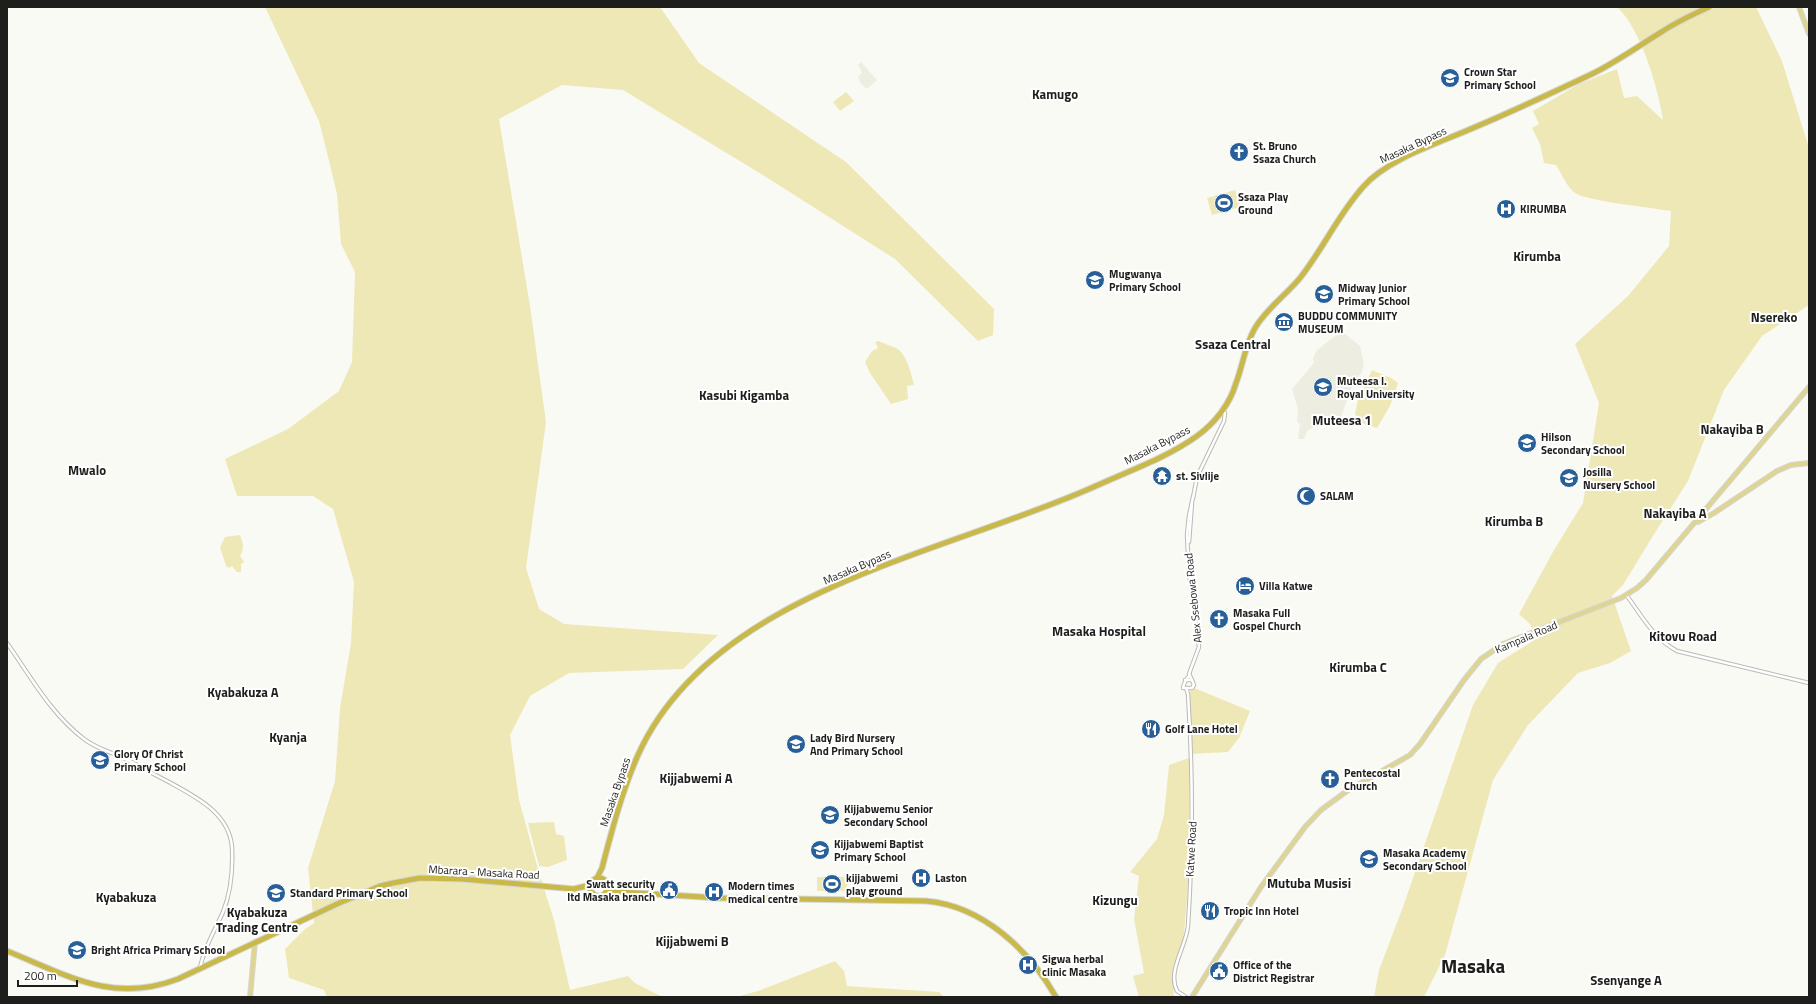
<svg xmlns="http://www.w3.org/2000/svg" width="1816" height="1004" font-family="'Titillium Web',sans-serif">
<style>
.built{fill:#eeede1}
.green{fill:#eee8b7}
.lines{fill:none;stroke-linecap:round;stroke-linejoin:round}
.minor-casing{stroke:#bab9b5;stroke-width:4.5}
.major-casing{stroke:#d6d6d6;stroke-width:6}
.highway-casing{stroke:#d6d6d6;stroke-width:7}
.minor{stroke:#fff;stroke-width:2.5}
.major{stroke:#ded592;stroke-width:4}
.highway{stroke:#c8b949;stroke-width:5}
.labels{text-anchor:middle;stroke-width:4;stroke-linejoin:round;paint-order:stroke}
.poi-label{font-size:11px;font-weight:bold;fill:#1e1e1c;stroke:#fff;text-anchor:start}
.street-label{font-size:11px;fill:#1e1e1c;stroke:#fff}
.quarter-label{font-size:13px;font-weight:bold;fill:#1e1e1c;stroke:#fff}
.town-label{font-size:19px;font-weight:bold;fill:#1e1e1c;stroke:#fff}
</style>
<rect width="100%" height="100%" fill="#fafaf5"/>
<g class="built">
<path d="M 861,62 L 877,80 L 867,89 L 861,84 L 858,77 L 862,72 L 858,65 Z"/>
<path d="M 1344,333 L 1360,346 L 1364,363 L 1362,372 L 1353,384 L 1341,417 L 1322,422 L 1307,431 L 1304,439 L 1298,439 L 1300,424 L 1297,422 L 1298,409 L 1292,389 L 1314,363 L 1313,358 L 1317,350 L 1338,334 Z"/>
</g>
<g class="green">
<path d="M 265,7 L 660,7 L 699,63 L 846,162 L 994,309 L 993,335 L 978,341 L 895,259 L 766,177 L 623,90 L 562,85 L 499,119 L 530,306 L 546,422 L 526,568 L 539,609 L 564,624 L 718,635 L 683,669 L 569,673 L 530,696 L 510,735 L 519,800 L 540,876 L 554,920 L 570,990 L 628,976 L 635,983 L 663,997 L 327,997 L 324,990 L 289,978 L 285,949 L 305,929 L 314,923 L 308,868 L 335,781 L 340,708 L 351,643 L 354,582 L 333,509 L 313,496 L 237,496 L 225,459 L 288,429 L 339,391 L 352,362 L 355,272 L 341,244 L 337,194 L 330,165 L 319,121 Z"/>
<path d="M 1617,7 L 1756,7 L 1782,61 L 1809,148 L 1809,305 L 1762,336 L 1724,390 L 1688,481 L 1656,531 L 1623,585 L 1612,596 L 1631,651 L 1610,663 L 1578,673 L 1528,725 L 1493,780 L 1445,955 L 1424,997 L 1374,997 L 1379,970 L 1404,904 L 1473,705 L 1498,663 L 1536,639 L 1530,624 L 1519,614 L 1554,550 L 1583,503 L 1599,403 L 1575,344 L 1628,296 L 1669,246 L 1671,211 C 1654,208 1586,201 1575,193 C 1566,186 1562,174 1556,165 L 1544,163 L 1540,144 L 1532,128 L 1539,124 L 1533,111 L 1579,84 L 1617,69 L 1624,98 L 1637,96 L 1663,120 C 1658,88 1641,29 1617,7 Z"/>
<path d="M 846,92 L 854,101 L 840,111 L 833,102 Z"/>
<path d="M 1235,190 L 1240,207 L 1212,215 L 1207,198 Z"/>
<path d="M 879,341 C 884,344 896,347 899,350 C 908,358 911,374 914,385 L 907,386 L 908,399 L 891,404 L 870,373 L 865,362 L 872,351 L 878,348 L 875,342 Z"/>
<path d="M 1372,370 L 1391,378 L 1398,383 L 1390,406 L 1377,428 L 1364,424 L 1355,414 L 1358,400 Z"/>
<path d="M 240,535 C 243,543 245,548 240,556 L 244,562 L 241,564 L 241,572 L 237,572 L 232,566 L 229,568 L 226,566 L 220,547 L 225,537 Z"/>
<path d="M 1192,687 L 1250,711 L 1239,738 L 1228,752 L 1192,754 L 1188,698 Z"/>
<path d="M 1189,758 L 1189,863 L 1187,899 L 1183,945 L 1173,979 L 1174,997 L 1139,997 L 1133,976 L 1144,973 L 1134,919 L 1139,876 L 1130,872 L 1157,839 L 1164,815 L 1169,765 Z"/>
<path d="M 554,822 L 556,834 L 564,836 L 567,860 L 548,867 L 539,866 L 528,823 Z"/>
<rect x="817" y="877" width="30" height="14"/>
<path d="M 835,961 L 844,971 L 847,986 L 939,992 L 944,997 L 736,997 L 758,991 Z"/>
</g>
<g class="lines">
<g class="minor-casing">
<g id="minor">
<path d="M 1193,498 L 1197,477 L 1224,421 L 1225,413 L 1222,412"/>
<path d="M 1189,542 L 1192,503"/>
<path d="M 1627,596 C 1642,616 1653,638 1677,651 L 1809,683"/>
<path d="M 7,643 C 31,677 51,714 84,739 C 94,747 107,751 119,756 C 135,763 151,773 167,781 C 194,796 229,812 232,847 C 233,868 231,892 223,912 C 215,930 204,948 200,968"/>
<path d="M 1185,680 L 1192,680 L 1194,685 L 1192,688 L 1183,688 C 1184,682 1186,679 1190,675"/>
<path d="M 1192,680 L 1189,674 L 1199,647 L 1189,573 L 1187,535 L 1189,516 L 1193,497"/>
<path d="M 1186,688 L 1188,694 C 1193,772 1193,849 1188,926 C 1186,947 1167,971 1177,991 L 1186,997"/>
</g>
</g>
<g class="major-casing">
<g id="major">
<path d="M 1799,7 L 1809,34"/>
<path d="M 1698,522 L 1714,513 L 1777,471 L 1791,465 L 1809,463"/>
<path d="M 250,997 L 255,942"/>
<path d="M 1192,997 L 1261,887 L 1305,827 L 1321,810 L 1347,791 L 1410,755 L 1420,744 L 1464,680 L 1481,659 L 1503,644 L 1621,598 L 1637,588 L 1646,580 L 1809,387"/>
</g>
</g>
<g class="highway-casing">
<g id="highway">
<path d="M 597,878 L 602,868 C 612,830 622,791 638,755 C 712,590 949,553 1098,485 C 1131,470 1168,457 1197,436 C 1215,423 1230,404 1236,383 C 1243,365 1245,345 1255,328 C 1267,308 1286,295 1300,278 C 1323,249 1338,215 1363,187 C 1387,159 1439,143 1473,128 C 1513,111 1554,92 1594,73 C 1618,61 1640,45 1663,31 C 1678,21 1694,14 1709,7"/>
<circle cx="599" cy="887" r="9"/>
<path d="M 606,892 L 621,892 L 719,898 L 926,901 C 983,906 1029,950 1056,997"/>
<path d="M 7,951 C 67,975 112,1004 178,979 L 337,904 L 380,886 L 393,883 L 420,878 L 462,879 L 574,889 L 590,885"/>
</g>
</g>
<use href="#minor" class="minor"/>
<use href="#major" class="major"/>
<use href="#highway" class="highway"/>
</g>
<defs>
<g id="school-disc" transform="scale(1)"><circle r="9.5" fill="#285f98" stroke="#fff"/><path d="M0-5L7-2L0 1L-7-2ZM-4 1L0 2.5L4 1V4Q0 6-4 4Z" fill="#fff"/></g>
<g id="church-disc" transform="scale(1)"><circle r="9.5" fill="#285f98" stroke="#fff"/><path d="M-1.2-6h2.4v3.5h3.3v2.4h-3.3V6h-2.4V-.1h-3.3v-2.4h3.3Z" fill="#fff"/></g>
<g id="stadium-disc" transform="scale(1)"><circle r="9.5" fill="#285f98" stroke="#fff"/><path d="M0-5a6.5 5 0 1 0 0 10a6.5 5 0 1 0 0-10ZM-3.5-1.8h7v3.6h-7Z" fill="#fff"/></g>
<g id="hospital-disc" transform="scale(1)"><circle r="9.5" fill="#285f98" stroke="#fff"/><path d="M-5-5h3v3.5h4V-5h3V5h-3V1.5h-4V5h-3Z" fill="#fff"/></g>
<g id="museum-disc" transform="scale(1)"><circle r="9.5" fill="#285f98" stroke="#fff"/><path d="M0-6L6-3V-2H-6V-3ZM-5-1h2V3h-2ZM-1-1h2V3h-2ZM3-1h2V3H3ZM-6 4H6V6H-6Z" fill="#fff"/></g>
<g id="university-disc" transform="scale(1)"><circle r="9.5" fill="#285f98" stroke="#fff"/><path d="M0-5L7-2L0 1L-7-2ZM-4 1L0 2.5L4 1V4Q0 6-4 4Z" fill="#fff"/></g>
<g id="temple-disc" transform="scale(1)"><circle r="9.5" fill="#285f98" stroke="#fff"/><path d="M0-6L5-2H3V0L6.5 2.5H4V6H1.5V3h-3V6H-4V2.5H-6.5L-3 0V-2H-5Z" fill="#fff"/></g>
<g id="mosque-disc" transform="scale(1)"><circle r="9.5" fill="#285f98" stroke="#fff"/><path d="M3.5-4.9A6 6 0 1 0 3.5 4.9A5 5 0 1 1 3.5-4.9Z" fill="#fff"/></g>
<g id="hotel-disc" transform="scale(1)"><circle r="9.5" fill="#285f98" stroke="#fff"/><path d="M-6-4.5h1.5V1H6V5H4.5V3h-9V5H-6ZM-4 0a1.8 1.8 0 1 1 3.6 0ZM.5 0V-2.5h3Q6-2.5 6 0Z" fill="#fff"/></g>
<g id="restaurant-disc" transform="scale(1)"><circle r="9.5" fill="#285f98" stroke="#fff"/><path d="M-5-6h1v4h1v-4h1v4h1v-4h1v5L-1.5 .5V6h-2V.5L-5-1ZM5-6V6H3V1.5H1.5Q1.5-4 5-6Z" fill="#fff"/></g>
<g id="civic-disc" transform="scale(1)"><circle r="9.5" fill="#285f98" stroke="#fff"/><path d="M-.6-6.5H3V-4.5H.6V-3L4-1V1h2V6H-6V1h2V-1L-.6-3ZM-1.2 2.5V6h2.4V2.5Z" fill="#fff"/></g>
</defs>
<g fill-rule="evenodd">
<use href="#school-disc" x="1450" y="78"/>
<use href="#church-disc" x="1239" y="152"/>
<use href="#stadium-disc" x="1224" y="203"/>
<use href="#hospital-disc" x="1506" y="209"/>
<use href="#school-disc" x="1095" y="280"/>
<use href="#school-disc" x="1324" y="294"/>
<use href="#museum-disc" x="1284" y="322"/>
<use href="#university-disc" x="1323" y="387"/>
<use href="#school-disc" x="1527" y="443"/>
<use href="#temple-disc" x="1162" y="476"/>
<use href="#school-disc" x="1569" y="478"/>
<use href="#mosque-disc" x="1306" y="496"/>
<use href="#hotel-disc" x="1245" y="586"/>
<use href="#church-disc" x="1219" y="619"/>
<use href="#restaurant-disc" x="1151" y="729"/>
<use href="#school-disc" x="796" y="744"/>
<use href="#school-disc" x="100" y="760"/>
<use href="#church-disc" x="1330" y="779"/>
<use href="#school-disc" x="830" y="815"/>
<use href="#school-disc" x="820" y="850"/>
<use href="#school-disc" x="1369" y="859"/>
<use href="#hospital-disc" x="921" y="878"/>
<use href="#stadium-disc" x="832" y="884"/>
<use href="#civic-disc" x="669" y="890"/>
<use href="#hospital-disc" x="714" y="892"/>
<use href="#school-disc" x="276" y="893"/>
<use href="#restaurant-disc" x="1210" y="911"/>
<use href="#school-disc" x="77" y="950"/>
<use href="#hospital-disc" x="1028" y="965"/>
<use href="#civic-disc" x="1219" y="971"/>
</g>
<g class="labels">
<g class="poi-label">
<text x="1464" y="76">Crown Star<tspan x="1464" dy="13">Primary School</tspan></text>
<text x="1253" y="150">St. Bruno<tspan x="1253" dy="13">Ssaza Church</tspan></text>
<text x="1238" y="201">Ssaza Play<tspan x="1238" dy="13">Ground</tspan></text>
<text x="1520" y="213">KIRUMBA</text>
<text x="1109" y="278">Mugwanya<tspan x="1109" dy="13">Primary School</tspan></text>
<text x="1338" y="292">Midway Junior<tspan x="1338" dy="13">Primary School</tspan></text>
<text x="1298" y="320">BUDDU COMMUNITY<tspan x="1298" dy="13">MUSEUM</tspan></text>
<text x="1337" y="385">Muteesa I.<tspan x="1337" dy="13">Royal University</tspan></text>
<text x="1541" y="441">Hilson<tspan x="1541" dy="13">Secondary School</tspan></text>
<text x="1583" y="476">Josilla<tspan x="1583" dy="13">Nursery School</tspan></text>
<text x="1176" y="480">st. Sivlije</text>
<text x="1320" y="500">SALAM</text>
<text x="1259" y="590">Villa Katwe</text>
<text x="1233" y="617">Masaka Full<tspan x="1233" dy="13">Gospel Church</tspan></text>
<text x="1165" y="733">Golf Lane Hotel</text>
<text x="810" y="742">Lady Bird Nursery<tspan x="810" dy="13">And Primary School</tspan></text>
<text x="114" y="758">Glory Of Christ<tspan x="114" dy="13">Primary School</tspan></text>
<text x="1344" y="777">Pentecostal<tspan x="1344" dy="13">Church</tspan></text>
<text x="844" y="813">Kijjabwemu Senior<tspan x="844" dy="13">Secondary School</tspan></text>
<text x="834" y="848">Kijjabwemi Baptist<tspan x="834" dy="13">Primary School</tspan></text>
<text x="1383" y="857">Masaka Academy<tspan x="1383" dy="13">Secondary School</tspan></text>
<text x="846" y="882">kijjabwemi<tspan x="846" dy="13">play ground</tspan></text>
<text x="935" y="882">Laston</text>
<text x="655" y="888" text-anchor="end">Swatt security<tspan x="655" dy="13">ltd Masaka branch</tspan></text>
<text x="728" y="890">Modern times<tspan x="728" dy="13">medical centre</tspan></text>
<text x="290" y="897">Standard Primary School</text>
<text x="1224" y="915">Tropic Inn Hotel</text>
<text x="91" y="954">Bright Africa Primary School</text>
<text x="1042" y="963">Sigwa herbal<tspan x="1042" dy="13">clinic Masaka</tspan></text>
<text x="1233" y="969">Office of the<tspan x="1233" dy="13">District Registrar</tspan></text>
</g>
<g class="street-label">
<text transform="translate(1413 145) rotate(-25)" y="4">Masaka Bypass</text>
<text transform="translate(1157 445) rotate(-27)" y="4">Masaka Bypass</text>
<text transform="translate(857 567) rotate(-23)" y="4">Masaka Bypass</text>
<text transform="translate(1193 598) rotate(-96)" y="4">Alex Ssebowa Road</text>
<text transform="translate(1526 637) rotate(-23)" y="4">Kampala Road</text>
<text transform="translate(615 792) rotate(-71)" y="4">Masaka Bypass</text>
<text transform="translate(1191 849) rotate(-87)" y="4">Katwe Road</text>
<text transform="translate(484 872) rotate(3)" y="4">Mbarara - Masaka Road</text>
</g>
<g class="quarter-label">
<text x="1055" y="99">Kamugo</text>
<text x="1537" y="261">Kirumba</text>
<text x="1774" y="322">Nsereko</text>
<text x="1233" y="349">Ssaza Central</text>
<text x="744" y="400">Kasubi Kigamba</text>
<text x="1342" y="425">Muteesa 1</text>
<text x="1732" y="434">Nakayiba B</text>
<text x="87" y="475">Mwalo</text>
<text x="1675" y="518">Nakayiba A</text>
<text x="1514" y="526">Kirumba B</text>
<text x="1099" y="636">Masaka Hospital</text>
<text x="1683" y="641">Kitovu Road</text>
<text x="1358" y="672">Kirumba C</text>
<text x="243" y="697">Kyabakuza A</text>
<text x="288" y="742">Kyanja</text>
<text x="696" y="783">Kijjabwemi A</text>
<text x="1309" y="888">Mutuba Musisi</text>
<text x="126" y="902">Kyabakuza</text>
<text x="1115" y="905">Kizungu</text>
<text x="257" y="917">Kyabakuza<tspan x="257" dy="15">Trading Centre</tspan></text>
<text x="692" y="946">Kijjabwemi B</text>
<text x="1626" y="985">Ssenyange A</text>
</g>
<g class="town-label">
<text x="1473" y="973">Masaka</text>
</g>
</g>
<rect width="1816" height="1004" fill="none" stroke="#1e1e1c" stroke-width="16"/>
<path d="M18 980v6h59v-6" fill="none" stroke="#1e1e1c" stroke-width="2"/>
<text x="24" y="980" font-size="12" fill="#1e1e1c" stroke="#ffffff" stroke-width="3" paint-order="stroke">200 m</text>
</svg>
